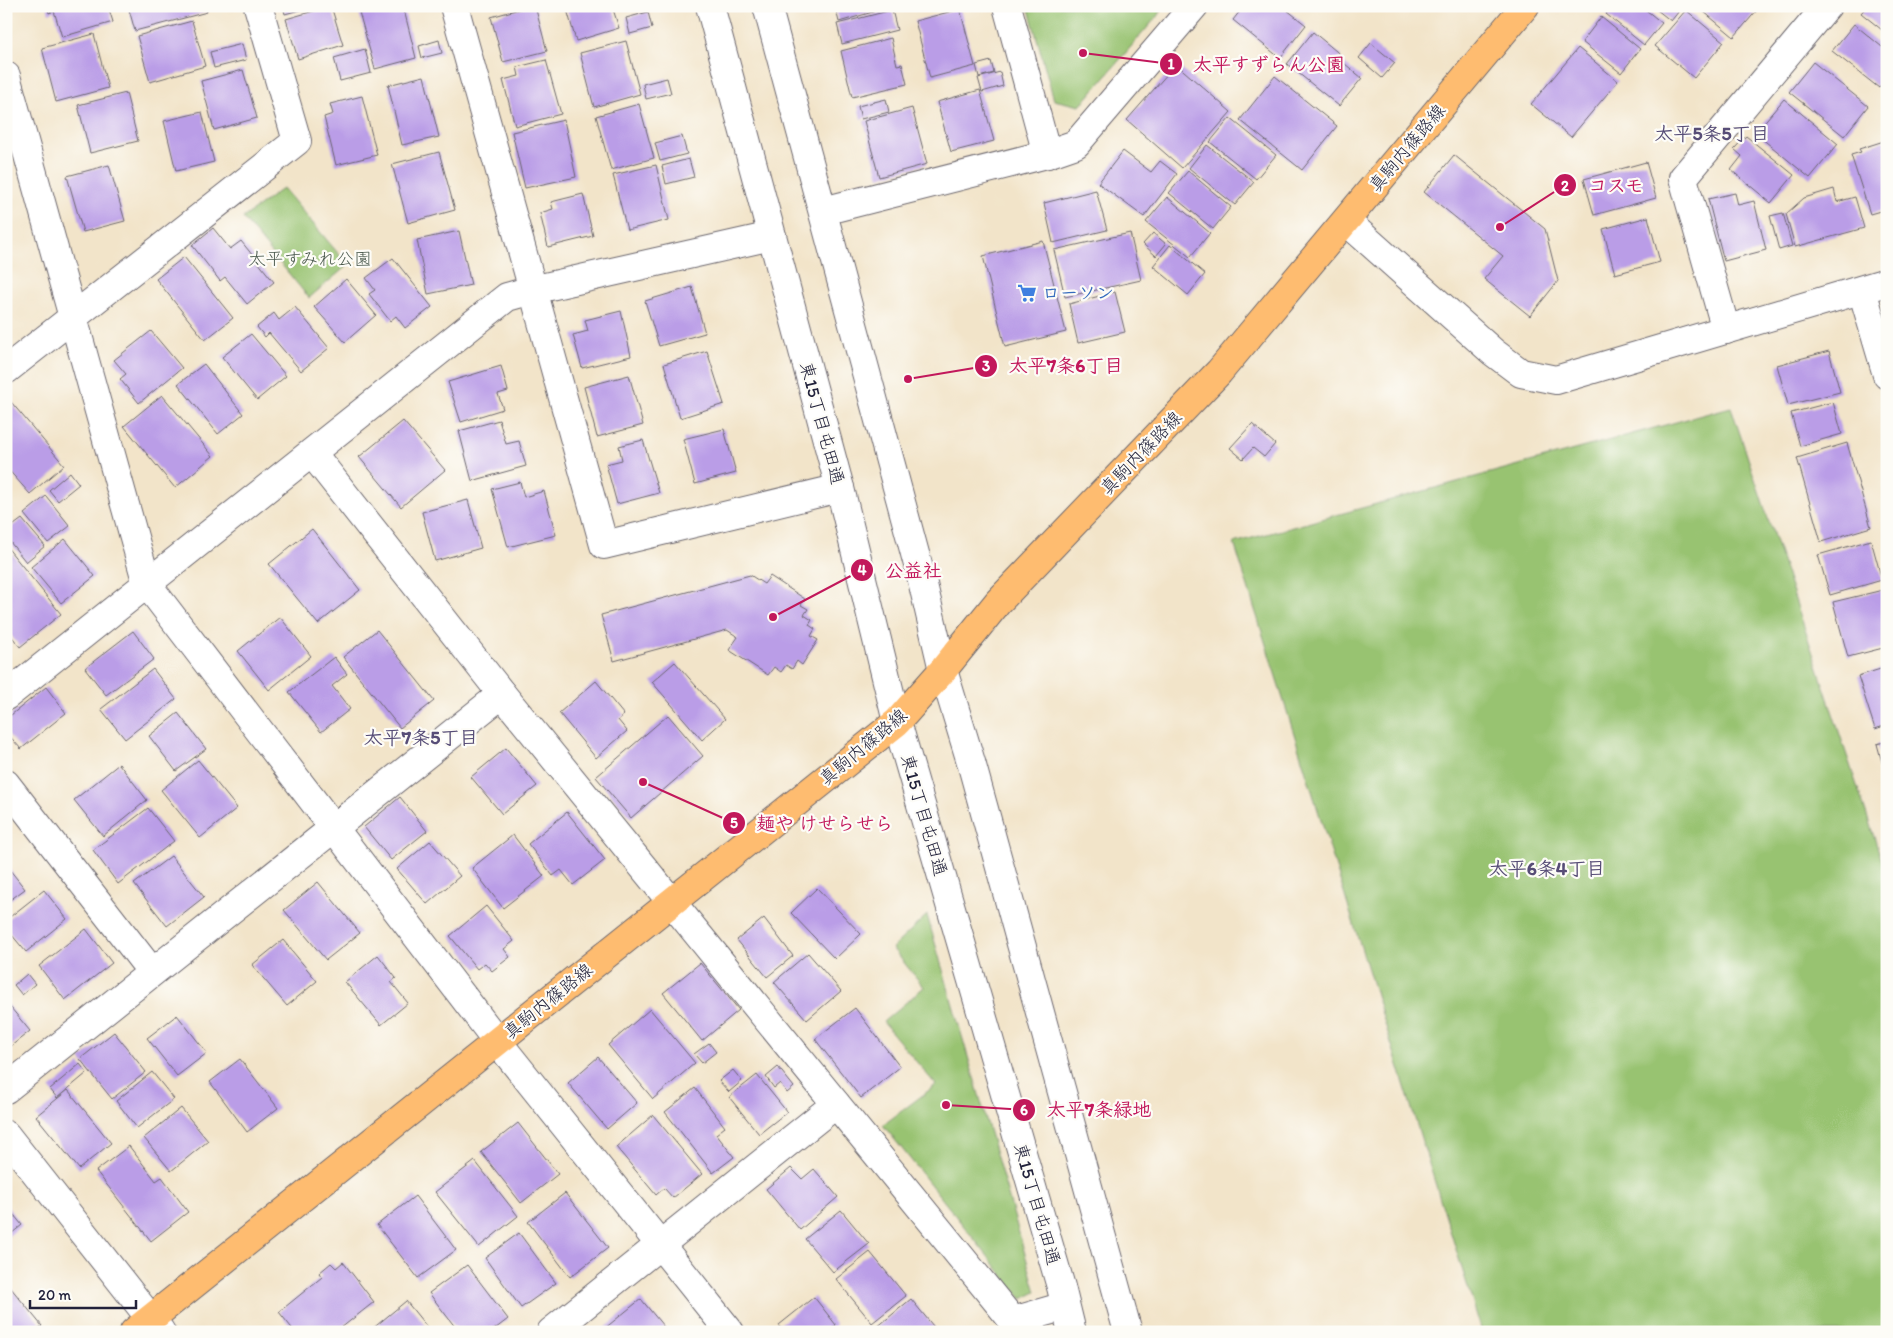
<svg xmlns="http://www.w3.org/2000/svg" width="1893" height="1338" font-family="Itim,'Klee One',sans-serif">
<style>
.green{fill:#98c371;stroke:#5d7256}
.building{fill:#ba9de7}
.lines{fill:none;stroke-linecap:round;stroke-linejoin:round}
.minor-casing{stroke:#6b666d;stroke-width:30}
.major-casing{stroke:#6b666d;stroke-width:30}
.minor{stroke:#fff;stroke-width:28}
.major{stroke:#febc70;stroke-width:28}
.labels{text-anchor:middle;stroke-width:4.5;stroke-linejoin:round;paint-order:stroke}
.street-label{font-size:18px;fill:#22223b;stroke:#fdfcf7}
.park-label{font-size:18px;fill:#4b5a4e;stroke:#fdfcf7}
.shop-label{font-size:18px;font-weight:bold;fill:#366cbe;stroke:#fdfcf7;text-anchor:start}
.neighbourhood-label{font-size:19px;font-weight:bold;fill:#574d77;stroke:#fdfcf7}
.leader{fill:none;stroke:#c2185b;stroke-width:2}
.callout-dot{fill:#c2185b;stroke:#fdfcf7;stroke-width:2}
.mark-label{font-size:15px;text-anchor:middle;font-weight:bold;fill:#fff}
.callout-label{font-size:19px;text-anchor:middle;font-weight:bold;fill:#c2185b;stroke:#fdfcf7;stroke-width:4.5;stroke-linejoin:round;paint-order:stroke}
</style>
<rect width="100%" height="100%" fill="#fdfcf7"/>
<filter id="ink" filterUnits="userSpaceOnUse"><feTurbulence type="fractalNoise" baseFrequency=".02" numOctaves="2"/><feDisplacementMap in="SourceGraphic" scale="10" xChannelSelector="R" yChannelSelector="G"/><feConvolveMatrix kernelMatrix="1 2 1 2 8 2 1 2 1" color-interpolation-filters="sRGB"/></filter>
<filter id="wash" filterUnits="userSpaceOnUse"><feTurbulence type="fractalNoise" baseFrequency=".0096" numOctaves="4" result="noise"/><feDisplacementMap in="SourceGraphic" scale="20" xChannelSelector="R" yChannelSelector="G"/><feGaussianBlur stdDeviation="1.12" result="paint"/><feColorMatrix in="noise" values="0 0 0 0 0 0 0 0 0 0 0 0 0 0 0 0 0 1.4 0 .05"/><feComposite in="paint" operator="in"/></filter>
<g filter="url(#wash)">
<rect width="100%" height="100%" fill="#f2e4c9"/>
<g class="green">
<path d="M 1028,6 L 1166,6 L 1080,106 L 1054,100 Z"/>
<path d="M 283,188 L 348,265 L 309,298 L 243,218 Z"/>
<path d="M 1731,407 L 1887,876 L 1887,1332 L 1482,1332 L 1234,543 Z"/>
<path d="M 927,915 L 1036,1292 L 1022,1299 L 883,1125 L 936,1085 L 883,1022 L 924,987 L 892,948 Z"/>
</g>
<g id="blocks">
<g class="building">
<path d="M 47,6 L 108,6 L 113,22 L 62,37 L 54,11 L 49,13 Z"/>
<path d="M 128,6 L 205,6 L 207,12 L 135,31 Z"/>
<path d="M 283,6 L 310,6 L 310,7 L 285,14 Z"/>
<path d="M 331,6 L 343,45 L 298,59 L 286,19 Z"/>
<path d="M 379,6 L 403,6 L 416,58 L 375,69 L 359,12 Z"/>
<path d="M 530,6 L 535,6 L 547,51 L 503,62 L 491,17 Z"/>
<path d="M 566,6 L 612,6 L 619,28 L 576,41 Z"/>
<path d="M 835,6 L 885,6 L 886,8 L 839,22 Z"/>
<path d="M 1244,6 L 1282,6 L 1306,25 L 1280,58 L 1233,20 Z"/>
<path d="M 1613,6 L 1641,6 L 1662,23 L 1644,45 L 1606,14 Z"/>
<path d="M 1652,6 L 1683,6 L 1671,21 Z"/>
<path d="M 1697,6 L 1755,6 L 1758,9 L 1734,37 Z"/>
<path d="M 1867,6 L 1887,6 L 1887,34 L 1861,13 Z"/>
<path d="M 960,9 L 975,66 L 930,78 L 915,21 Z"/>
<path d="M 892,10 L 897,30 L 842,44 L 837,24 Z"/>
<path d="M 1686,10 L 1724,42 L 1694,78 L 1655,46 Z"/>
<path d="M 648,12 L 652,28 L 630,34 L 626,18 Z"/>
<path d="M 1601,17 L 1640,49 L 1621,73 L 1582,42 Z"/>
<path d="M 192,21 L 205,66 L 150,82 L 137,36 Z"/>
<path d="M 1854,24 L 1887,51 L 1887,78 L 1879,88 L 1832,51 Z"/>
<path d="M 1313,32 L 1342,56 L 1339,59 L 1362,78 L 1339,106 L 1287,64 Z"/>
<path d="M 94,34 L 108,88 L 56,102 L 42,48 Z"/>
<path d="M 891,38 L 897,65 L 902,64 L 907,84 L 852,97 L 841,51 Z"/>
<path d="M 439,40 L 442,53 L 422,58 L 419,46 Z"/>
<path d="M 626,41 L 640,94 L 594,107 L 580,53 Z"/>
<path d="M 1371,43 L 1395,63 L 1382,78 L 1359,58 Z"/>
<path d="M 242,44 L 246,60 L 214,68 L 210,52 Z"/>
<path d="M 1578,48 L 1618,81 L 1571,137 L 1531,104 Z"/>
<path d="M 365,49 L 371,73 L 340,81 L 334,58 Z"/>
<path d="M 546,60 L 561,114 L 515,126 L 503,80 L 519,76 L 517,67 Z"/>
<path d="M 991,61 L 994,73 L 979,77 L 976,65 Z"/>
<path d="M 1813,62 L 1868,106 L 1844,136 L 1789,92 Z"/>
<path d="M 1176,64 L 1231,112 L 1182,168 L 1127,120 Z"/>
<path d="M 243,70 L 257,118 L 214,130 L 201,81 Z"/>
<path d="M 1000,72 L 1003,86 L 982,92 L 978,78 Z"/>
<path d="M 424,76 L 439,137 L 402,145 L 388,85 Z"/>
<path d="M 1275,76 L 1337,126 L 1302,170 L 1240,120 Z"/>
<path d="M 667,78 L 671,93 L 646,99 L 643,84 Z"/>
<path d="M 980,90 L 994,141 L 951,152 L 937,102 Z"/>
<path d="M 126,93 L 138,141 L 90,153 L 78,105 Z"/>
<path d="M 362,96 L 377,155 L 336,165 L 324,117 L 333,114 L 330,104 Z"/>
<path d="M 886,99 L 889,112 L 861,119 L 858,106 Z"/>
<path d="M 1784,99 L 1838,144 L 1810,178 L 1755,133 Z"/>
<path d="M 639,104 L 654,158 L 611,170 L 596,116 Z"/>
<path d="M 912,108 L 927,164 L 879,177 L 864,121 Z"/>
<path d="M 202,112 L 214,162 L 176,171 L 164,121 Z"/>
<path d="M 1230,118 L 1276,155 L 1256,179 L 1210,142 Z"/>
<path d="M 564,120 L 576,177 L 525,188 L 512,132 Z"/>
<path d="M 682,136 L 687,154 L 660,161 L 655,143 Z"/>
<path d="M 1746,136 L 1794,175 L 1771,203 L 1731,170 L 1742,156 L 1734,149 Z"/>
<path d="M 1887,140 L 1887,209 L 1870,214 L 1851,155 L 1861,152 L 1859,149 Z"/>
<path d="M 1207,145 L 1254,182 L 1235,205 L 1189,168 Z"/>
<path d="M 1123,151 L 1151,172 L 1160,161 L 1177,174 L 1144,217 L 1098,183 Z"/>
<path d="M 439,152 L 455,210 L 408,223 L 392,164 Z"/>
<path d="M 1454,155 L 1545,229 L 1558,281 L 1530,316 L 1484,279 L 1503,256 L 1424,192 Z"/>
<path d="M 689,159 L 694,177 L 666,184 L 662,166 Z"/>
<path d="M 1646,162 L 1656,198 L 1594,215 L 1584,179 Z"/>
<path d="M 109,165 L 125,221 L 83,232 L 67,176 Z"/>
<path d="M 656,165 L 669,220 L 627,230 L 613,175 Z"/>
<path d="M 1188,171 L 1231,207 L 1213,229 L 1169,193 Z"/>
<path d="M 1834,189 L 1837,202 L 1855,197 L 1864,228 L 1795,247 L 1786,214 L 1804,198 Z"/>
<path d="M 1096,190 L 1107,230 L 1053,243 L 1044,203 Z"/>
<path d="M 1735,193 L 1738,205 L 1754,201 L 1766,250 L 1724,261 L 1708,199 Z"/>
<path d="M 583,194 L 593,236 L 548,247 L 540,213 L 553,209 L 551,202 Z"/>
<path d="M 1167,197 L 1210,233 L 1190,257 L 1146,222 Z"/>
<path d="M 1783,213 L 1792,246 L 1779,250 L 1770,216 Z"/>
<path d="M 1648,217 L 1660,262 L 1615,274 L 1603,229 Z"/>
<path d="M 213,228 L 230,249 L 241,241 L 274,282 L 247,304 L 225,277 L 220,281 L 192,245 Z"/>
<path d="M 459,231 L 471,285 L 428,294 L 417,240 Z"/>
<path d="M 1130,233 L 1141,280 L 1065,297 L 1054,250 Z"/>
<path d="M 1153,233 L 1166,244 L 1156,256 L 1143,244 Z"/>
<path d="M 1043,241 L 1066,332 L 1005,347 L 983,256 Z"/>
<path d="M 1170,245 L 1205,274 L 1188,295 L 1153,266 Z"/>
<path d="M 184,257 L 233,318 L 205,340 L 156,279 Z"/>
<path d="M 393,258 L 432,307 L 405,328 L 396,316 L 390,321 L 369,294 L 375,290 L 366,278 Z"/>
<path d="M 346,279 L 376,315 L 345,342 L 314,307 Z"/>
<path d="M 692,287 L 705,333 L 659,346 L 645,301 Z"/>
<path d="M 1115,292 L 1125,332 L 1078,343 L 1069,304 Z"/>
<path d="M 295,307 L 329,348 L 301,371 L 269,333 L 265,337 L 257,327 L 274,313 L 279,320 Z"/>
<path d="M 621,311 L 631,356 L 582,368 L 573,335 L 588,331 L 585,320 Z"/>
<path d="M 151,331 L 182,368 L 139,403 L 120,379 L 126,374 L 114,360 Z"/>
<path d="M 251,334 L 286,376 L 257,400 L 222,357 Z"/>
<path d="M 707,351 L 724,404 L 680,418 L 664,364 Z"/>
<path d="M 1829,351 L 1840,392 L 1788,405 L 1777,365 Z"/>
<path d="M 204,364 L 243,414 L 218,434 L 178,384 Z"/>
<path d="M 501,366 L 508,391 L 498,394 L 503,409 L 461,422 L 448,382 Z"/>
<path d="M 629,375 L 643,425 L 597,437 L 584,387 Z"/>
<path d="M 162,395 L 213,456 L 175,488 L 124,426 Z"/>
<path d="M 6,396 L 64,465 L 30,494 L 6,467 Z"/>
<path d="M 1833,402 L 1842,434 L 1800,446 L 1791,413 Z"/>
<path d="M 499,420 L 506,444 L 519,441 L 526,466 L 472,481 L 459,431 Z"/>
<path d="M 403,421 L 445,470 L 401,507 L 359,457 Z"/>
<path d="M 1252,424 L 1275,444 L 1264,457 L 1253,448 L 1243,459 L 1230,448 Z"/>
<path d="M 724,429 L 736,473 L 695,484 L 683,439 Z"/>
<path d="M 643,440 L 659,493 L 617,504 L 606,464 L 622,460 L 619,446 Z"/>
<path d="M 1847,443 L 1871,527 L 1821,542 L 1797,458 Z"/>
<path d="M 70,472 L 79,484 L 58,501 L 49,490 Z"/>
<path d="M 520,482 L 524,497 L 544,491 L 556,535 L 508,547 L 492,489 Z"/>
<path d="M 46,496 L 70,526 L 48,543 L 24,514 Z"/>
<path d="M 468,500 L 481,548 L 435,561 L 422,512 Z"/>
<path d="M 22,519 L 45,546 L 26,562 L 6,537 L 6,531 Z"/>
<path d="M 312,529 L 360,590 L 318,624 L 269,564 Z"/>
<path d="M 65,539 L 95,576 L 61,603 L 31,567 Z"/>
<path d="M 1871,540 L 1882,580 L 1830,595 L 1818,555 Z"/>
<path d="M 6,546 L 61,614 L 20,647 L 6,629 Z"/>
<path d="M 750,575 L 764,584 L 770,576 L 805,599 L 801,605 L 808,609 L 804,615 L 812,620 L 809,625 L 815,629 L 811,636 L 818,640 L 802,665 L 797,661 L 792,669 L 786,665 L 781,672 L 774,667 L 768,675 L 729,650 L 738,637 L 727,630 L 614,661 L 601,615 Z"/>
<path d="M 1883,590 L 1887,604 L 1887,647 L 1848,657 L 1833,602 Z"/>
<path d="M 280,617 L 311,656 L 269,690 L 238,651 Z"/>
<path d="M 377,630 L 434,701 L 400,728 L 343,657 Z"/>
<path d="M 133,631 L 154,659 L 106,695 L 85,668 Z"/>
<path d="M 334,657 L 347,674 L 332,686 L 350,709 L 321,732 L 289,692 Z"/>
<path d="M 675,662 L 725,719 L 702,740 L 652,682 Z"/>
<path d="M 1887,667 L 1887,725 L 1875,729 L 1858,676 Z"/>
<path d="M 153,669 L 176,699 L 125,739 L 101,709 Z"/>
<path d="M 596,681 L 624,715 L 618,720 L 627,731 L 596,758 L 559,713 Z"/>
<path d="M 46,687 L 66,713 L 21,749 L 6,732 L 6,719 Z"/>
<path d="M 178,713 L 206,749 L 176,771 L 149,736 Z"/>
<path d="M 668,715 L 703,756 L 631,818 L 596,777 Z"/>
<path d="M 1887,741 L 1887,777 L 1886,777 L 1877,744 Z"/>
<path d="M 506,748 L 537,786 L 502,814 L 471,777 Z"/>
<path d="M 198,760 L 237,808 L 200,838 L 161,790 Z"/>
<path d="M 119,764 L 147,800 L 103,836 L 74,800 Z"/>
<path d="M 400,797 L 427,831 L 391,860 L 364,827 Z"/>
<path d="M 148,808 L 174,841 L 118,884 L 93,850 Z"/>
<path d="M 567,812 L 605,860 L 573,885 L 561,870 L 553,876 L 528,844 Z"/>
<path d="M 513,835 L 544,876 L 503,908 L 472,868 Z"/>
<path d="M 430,841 L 460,876 L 427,904 L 397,869 Z"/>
<path d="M 171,856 L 204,897 L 167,926 L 134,884 Z"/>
<path d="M 6,865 L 25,889 L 6,903 Z"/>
<path d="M 318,882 L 360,933 L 326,960 L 284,910 Z"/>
<path d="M 817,888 L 861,934 L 835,959 L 791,913 Z"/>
<path d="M 44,890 L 67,919 L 26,952 L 6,928 L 6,920 Z"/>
<path d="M 486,906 L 514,941 L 504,949 L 510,957 L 492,971 L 485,963 L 477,969 L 450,936 Z"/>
<path d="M 764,918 L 793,956 L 767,977 L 737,940 Z"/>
<path d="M 86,929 L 112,963 L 65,1000 L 39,966 Z"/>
<path d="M 283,940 L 317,981 L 287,1006 L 252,965 Z"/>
<path d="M 808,953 L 841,991 L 807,1020 L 774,982 Z"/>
<path d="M 378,955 L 396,978 L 391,982 L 408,1003 L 381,1025 L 345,982 Z"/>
<path d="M 700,963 L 739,1010 L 702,1041 L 663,993 Z"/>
<path d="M 27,974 L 35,984 L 22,995 L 14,985 Z"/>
<path d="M 6,1002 L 30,1031 L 6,1050 Z"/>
<path d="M 855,1008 L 900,1067 L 861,1098 L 815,1039 Z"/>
<path d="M 650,1009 L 695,1063 L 653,1099 L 608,1045 Z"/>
<path d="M 177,1015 L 207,1053 L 177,1076 L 147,1038 Z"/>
<path d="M 114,1032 L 146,1072 L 112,1099 L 80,1059 Z"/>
<path d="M 709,1043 L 716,1052 L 702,1063 L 694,1054 Z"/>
<path d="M 598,1057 L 637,1103 L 607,1129 L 568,1083 Z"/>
<path d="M 240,1059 L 278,1108 L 247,1132 L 210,1082 Z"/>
<path d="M 80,1064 L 87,1073 L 57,1098 L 50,1089 Z"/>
<path d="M 778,1067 L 794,1087 L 787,1093 L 780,1083 L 774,1088 L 766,1077 Z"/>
<path d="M 733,1070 L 742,1081 L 729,1092 L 719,1081 Z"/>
<path d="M 152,1072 L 174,1099 L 137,1128 L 116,1101 Z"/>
<path d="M 757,1075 L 787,1112 L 759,1134 L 729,1097 Z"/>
<path d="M 695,1088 L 725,1127 L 716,1134 L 734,1157 L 713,1173 L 665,1112 Z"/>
<path d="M 68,1090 L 111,1143 L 79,1169 L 36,1116 Z"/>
<path d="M 181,1108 L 208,1141 L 171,1171 L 144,1138 Z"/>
<path d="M 653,1115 L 702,1174 L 673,1198 L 664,1188 L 656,1195 L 616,1147 Z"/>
<path d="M 518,1123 L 558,1174 L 521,1203 L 481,1152 Z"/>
<path d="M 129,1146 L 156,1181 L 162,1177 L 188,1212 L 151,1241 L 96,1171 Z"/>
<path d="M 475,1161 L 518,1216 L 479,1247 L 435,1192 Z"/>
<path d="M 791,1168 L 802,1179 L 814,1169 L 838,1197 L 800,1230 L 766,1189 Z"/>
<path d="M 565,1193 L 608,1248 L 570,1277 L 528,1222 Z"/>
<path d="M 415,1196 L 456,1250 L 418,1278 L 377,1225 Z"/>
<path d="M 6,1205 L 22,1225 L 6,1238 Z"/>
<path d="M 841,1210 L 869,1244 L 833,1272 L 805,1239 Z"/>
<path d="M 519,1233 L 556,1283 L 521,1308 L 485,1258 Z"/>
<path d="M 870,1252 L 906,1296 L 872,1323 L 836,1279 Z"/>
<path d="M 343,1262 L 374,1302 L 336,1332 L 295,1332 L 279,1312 L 322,1277 L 319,1273 L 331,1263 L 336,1268 Z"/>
<path d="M 467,1265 L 508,1319 L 491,1332 L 459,1332 L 429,1293 Z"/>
<path d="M 6,1282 L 42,1326 L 34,1332 L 6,1332 Z"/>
<path d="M 814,1297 L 836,1325 L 829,1332 L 784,1332 L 779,1325 Z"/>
<path d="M 641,1299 L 668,1332 L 606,1332 L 604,1329 Z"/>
<path d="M 911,1299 L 938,1332 L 879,1332 L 876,1328 Z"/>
<path d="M 406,1301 L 431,1332 L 372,1332 L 371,1330 Z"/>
</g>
</g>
</g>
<g filter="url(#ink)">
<use href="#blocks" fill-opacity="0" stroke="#6b666d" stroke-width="1"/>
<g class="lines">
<g class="minor-casing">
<g id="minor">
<path d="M 454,6 L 604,545 L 840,488"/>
<path d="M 710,6 L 840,488 L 897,722 L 1061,1287 L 1072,1332"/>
<path d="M 767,6 L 921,576 L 943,670 L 971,762 L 1128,1332"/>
<path d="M 1007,6 L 1047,154"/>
<path d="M 6,76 L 147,584 L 497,1041 L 730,1332"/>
<path d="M 823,211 L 1047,154 L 1076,144 L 1194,6"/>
<path d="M 1346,221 L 1493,352 L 1521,373 L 1556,380 L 1887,282"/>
<path d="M 1862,290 L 1887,375"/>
<path d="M 1726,330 L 1683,178 L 1827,6"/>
<path d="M 6,370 L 297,141 L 258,6"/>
<path d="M 312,453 L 502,694 L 1013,1321 L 1065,1306"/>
<path d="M 6,696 L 507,297 L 532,290 L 772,236"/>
<path d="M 6,784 L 152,972"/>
<path d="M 6,1089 L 502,694"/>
<path d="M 6,1135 L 161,1332"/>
<path d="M 551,1332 L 836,1104"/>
</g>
</g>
<g class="major-casing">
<path id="major" d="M 134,1332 L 897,722 L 943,670 L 998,602 L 1219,372 L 1525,6"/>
</g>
<use href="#minor" class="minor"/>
<use href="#major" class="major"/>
</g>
</g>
<defs>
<g id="supermarket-bare" transform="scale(1.5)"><path d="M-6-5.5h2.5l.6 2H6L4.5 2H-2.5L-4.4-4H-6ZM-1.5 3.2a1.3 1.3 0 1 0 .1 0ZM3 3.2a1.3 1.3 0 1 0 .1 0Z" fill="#3f7fe0" stroke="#fdfcf7" stroke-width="2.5" paint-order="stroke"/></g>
</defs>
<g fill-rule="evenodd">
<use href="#supermarket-bare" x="1027" y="293"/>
</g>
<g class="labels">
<g class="street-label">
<text transform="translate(1407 148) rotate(-50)" y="6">真駒内篠路線</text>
<text transform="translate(822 423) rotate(75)" y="6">東15丁目屯田通</text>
<text transform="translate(1141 453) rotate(-46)" y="6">真駒内篠路線</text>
<text transform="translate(863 747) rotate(-40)" y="6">真駒内篠路線</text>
<text transform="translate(924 815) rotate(74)" y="6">東15丁目屯田通</text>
<text transform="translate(548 1001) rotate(-39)" y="6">真駒内篠路線</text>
<text transform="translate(1037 1204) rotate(74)" y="6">東15丁目屯田通</text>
</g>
<g class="park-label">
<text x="310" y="265">太平すみれ公園</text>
</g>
<g class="shop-label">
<text x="1042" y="299">ローソン</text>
</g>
<g class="neighbourhood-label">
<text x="1712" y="140">太平5条5丁目</text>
<text x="421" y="744">太平7条5丁目</text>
<text x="1547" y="875">太平6条4丁目</text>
</g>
</g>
<path class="leader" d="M1083 53L1171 64M1500 227L1565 185M908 379L986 366M773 617L862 570M643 782L734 823M946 1105L1024 1110"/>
<g class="callout-dot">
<circle cx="1083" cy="53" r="5"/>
<circle cx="1500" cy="227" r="5"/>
<circle cx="908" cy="379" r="5"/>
<circle cx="773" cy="617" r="5"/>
<circle cx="643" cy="782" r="5"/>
<circle cx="946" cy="1105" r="5"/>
<circle cx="1171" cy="64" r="12"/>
<circle cx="1565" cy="185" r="12"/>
<circle cx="986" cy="366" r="12"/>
<circle cx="862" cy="570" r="12"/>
<circle cx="734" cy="823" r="12"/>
<circle cx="1024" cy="1110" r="12"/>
</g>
<g class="mark-label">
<text x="1171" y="69">1</text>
<text x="1565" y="191">2</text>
<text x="986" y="371">3</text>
<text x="862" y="575">4</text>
<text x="734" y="828">5</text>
<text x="1024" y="1115">6</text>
</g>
<g class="callout-label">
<text x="1269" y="71">太平すずらん公園</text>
<text x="1616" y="192">コスモ</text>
<text x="1066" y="372">太平7条6丁目</text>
<text x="913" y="577">公益社</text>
<text x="825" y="830">麺や けせらせら</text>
<text x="1099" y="1116">太平7条緑地</text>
</g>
<rect width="1893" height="1338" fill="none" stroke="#fdfcf7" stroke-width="25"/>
<path d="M30 1300v8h106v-8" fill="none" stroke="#22223b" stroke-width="2.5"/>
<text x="38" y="1300" font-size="15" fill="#22223b" stroke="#fdfcf7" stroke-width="4" paint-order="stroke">20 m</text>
</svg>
